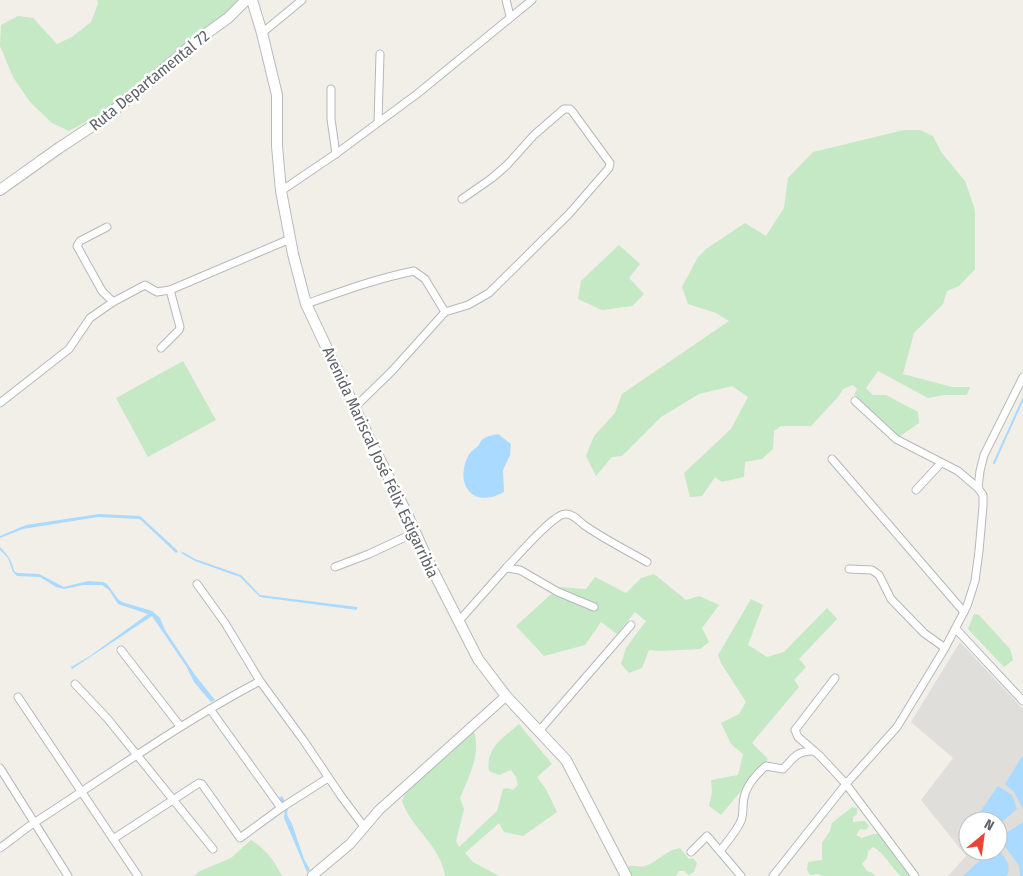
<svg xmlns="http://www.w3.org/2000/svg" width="1023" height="876" font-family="'Fira Sans Condensed',sans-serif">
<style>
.industrial{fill:#e0deda;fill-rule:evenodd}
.green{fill:#c5e8c5}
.water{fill:#aadaff}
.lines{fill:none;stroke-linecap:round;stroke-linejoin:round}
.stream{stroke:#aadaff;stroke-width:2}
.minor-casing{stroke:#b5b8bc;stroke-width:9}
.tertiary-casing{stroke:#b5b8bc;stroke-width:11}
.secondary-casing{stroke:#b6babf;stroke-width:12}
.minor{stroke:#fff;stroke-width:7}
.tertiary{stroke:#fff;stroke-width:9}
.secondary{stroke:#fff;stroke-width:10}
.labels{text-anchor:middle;stroke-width:5;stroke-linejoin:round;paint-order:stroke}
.street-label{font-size:16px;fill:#5f6368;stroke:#fff}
</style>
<rect width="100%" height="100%" fill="#f1efe8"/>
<path class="industrial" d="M 960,642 L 1023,709 L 1023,876 L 948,876 L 966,856 L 921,800 L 953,758 L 911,722 ZM 968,821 L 998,821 L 998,851 L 968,851 Z"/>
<g class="green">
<path d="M 97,0 L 240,0 L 239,3 L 176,52 L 113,107 L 69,131 L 52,123 L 30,102 L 13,77 L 0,46 L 1,25 L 18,16 L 33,18 L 57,44 L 72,37 L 91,22 L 98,4 Z"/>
<path d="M 904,130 L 920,130 L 933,136 L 941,152 L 965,181 L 975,210 L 975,269 L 959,286 L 947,291 L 943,304 L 914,333 L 903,374 L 952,387 L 970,387 L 967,395 L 944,395 L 928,398 L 878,371 L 866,388 L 873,395 L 886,395 L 918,412 L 919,423 L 899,437 L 854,395 L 857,389 L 853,385 L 843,389 L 838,397 L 811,426 L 781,426 L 774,431 L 773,449 L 762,459 L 745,462 L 744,477 L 722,482 L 715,477 L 702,496 L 690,497 L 684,473 L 731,429 L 748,397 L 732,386 L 699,394 L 661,417 L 622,456 L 612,457 L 596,476 L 586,456 L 594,436 L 615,413 L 622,394 L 729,321 L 716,313 L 688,304 L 682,287 L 698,257 L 706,249 L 745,223 L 766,236 L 784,208 L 788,178 L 813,152 Z"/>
<path d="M 619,245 L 640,264 L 629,278 L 644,294 L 632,306 L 602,310 L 578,299 L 581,281 Z"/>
<path d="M 183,361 L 216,420 L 148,457 L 116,398 Z"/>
<path d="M 654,574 L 686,600 L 699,596 L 719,605 L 702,628 L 709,642 L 700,649 L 660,651 L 649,650 L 642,668 L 629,673 L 621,664 L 626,648 L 646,621 L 635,612 L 617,634 L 601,622 L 585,645 L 544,656 L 516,626 L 559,587 L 586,589 L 595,577 L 626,593 L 641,578 Z"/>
<path d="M 751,599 L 763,605 L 748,645 L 767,657 L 784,652 L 827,608 L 837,619 L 799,659 L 806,667 L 794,680 L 799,687 L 752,743 L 768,759 L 721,815 L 709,806 L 712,792 L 711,780 L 738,775 L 743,754 L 731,744 L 721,723 L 739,714 L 746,702 L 721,663 L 718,655 Z"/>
<path d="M 974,614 L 979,615 L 1010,649 L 1013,660 L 1004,667 L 968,629 Z"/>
<path d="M 519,724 L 552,764 L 537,777 L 546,789 L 557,812 L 523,836 L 504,832 L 499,823 L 465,853 L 473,862 L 499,876 L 445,876 C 441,846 411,828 402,801 L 405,794 L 413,786 L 474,731 C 481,755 469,776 460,798 L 464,809 L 456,841 L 459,847 L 497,811 L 503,789 L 507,788 L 513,790 L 518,785 L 516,777 L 511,770 L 499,775 L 489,771 C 485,748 503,738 519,724 Z"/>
<path d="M 852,807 L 857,808 L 857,814 L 853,817 L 853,822 L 865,821 L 869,826 L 866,830 L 860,829 L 856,835 L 862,838 L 873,834 L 879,834 L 899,862 L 908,872 L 910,876 L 901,876 C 890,867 886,854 873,847 L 868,851 L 867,858 L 862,864 L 867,871 L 873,873 L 875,876 L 822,876 L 818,874 L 810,875 L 807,870 L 808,862 L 822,860 L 822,843 L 830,831 L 832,823 Z"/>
<path d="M 251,840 C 266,849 274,860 282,876 L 194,876 L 200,871 L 231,858 Z"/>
<path d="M 680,848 L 689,859 L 693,858 L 697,863 L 694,872 L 689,875 L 684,871 L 679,871 L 676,876 L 628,876 L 627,872 L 629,866 C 635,865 640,868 645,866 C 658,862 666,850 680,848 Z"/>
</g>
<g class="water">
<path d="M 498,434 L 511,444 L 510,455 L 503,470 L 504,492 C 474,509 454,486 468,456 C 470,452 475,449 479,445 C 480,443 481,440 483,439 C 487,436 494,435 498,434 Z"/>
<path d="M 99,514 L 140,516 L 178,551 L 176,553 L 142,521 L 139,519 L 98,517 L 23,529 L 0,538 L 0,536 L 26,525 Z"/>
<path d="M 0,547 C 7,554 12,560 14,571 L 17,573 L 39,574 L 64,587 L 88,581 L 103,582 L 107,584 L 118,599 L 122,602 L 152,611 L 160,618 L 165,630 L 195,675 L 215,700 L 211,702 L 194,682 L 186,666 L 152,616 L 72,669 L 71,667 L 90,656 L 148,614 L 118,604 L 109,590 L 102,585 L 83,585 L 64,589 L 56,587 L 40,577 L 17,576 L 13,572 L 8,558 L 0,550 Z"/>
<path d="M 183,552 L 195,559 L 241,575 L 260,595 L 357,607 L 357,610 L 260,597 L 240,577 L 195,561 L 181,553 Z"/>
<path d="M 1023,755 L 1023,809 L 1014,792 L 1005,784 Z"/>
<path d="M 998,786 L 1012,795 L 1017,809 L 998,825 L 998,821 L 989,821 L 980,812 Z"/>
<path d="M 282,796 L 288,806 L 287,815 L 292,824 L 304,859 L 310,870 L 307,872 L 284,818 L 285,807 L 279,798 Z"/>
<path d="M 1023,822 L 1023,876 L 1020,876 L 1019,866 L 1001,841 L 1006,833 Z"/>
<path d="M 998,849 C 1005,858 1012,865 1007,876 L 963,876 L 990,851 L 998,851 Z"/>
</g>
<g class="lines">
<path class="stream" d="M 994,463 L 1023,399"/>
<g class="minor-casing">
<g id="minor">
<path d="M 506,0 L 510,16"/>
<path d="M 262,33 L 302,0"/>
<path d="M 331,89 L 331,119 L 336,154"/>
<path d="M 378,122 L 380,54"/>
<path d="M 281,191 L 337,153 L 417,94 L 532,0"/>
<path d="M 107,227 L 80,241 L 77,246 L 102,291 L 113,302"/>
<path d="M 306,304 C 343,291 375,279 414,271 L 425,279 L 445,312"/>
<path d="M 161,348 L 179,330 L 180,327 L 170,290"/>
<path d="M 855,401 L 896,439 L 958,471 L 978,488"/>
<path d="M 0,403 L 69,349 L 90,318 L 113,302 L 145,285 L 157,292 L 170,290 L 290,239"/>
<path d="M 354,408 L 392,371 L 445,312 L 468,305 L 489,293 L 569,214 L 609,168 L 610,163 L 572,111 L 570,109 L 564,109 L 534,135 L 507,165 L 492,178 L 462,199"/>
<path d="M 832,459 L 964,612"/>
<path d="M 916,490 L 941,463"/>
<path d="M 335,567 L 369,554 L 416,532"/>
<path d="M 506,568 C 516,558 552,515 565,514 C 572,513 579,521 584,525 C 604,539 626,550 647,562"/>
<path d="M 849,569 L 872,570 L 879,575 L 891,599 L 924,633 L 945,648"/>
<path d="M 197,584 L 225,623 L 260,681 L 304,741 L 341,796 L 365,828"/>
<path d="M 458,622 L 506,568 L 520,570 L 558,592 L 594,607"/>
<path d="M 956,629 L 1023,701"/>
<path d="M 121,650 L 180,726"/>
<path d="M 835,678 L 795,730 L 798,737 L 820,756 L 846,784 L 915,876"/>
<path d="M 75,684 L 107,718 L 213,849"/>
<path d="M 18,697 L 138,876"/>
<path d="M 539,731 L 631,625"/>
<path d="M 0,768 L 68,876"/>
<path d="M 281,808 L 328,778"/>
<path d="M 113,839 L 199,783 L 202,784 L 240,838 L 281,808 L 210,709"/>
<path d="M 0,848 C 13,839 24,829 37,821 C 111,773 182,722 260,681"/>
<path d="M 720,851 C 727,842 736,832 741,821 C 744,814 742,806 744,798 C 746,786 757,773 766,766 L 783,769 C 794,758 796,751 813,751"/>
<path d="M 691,852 L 707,836 L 741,876"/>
<path d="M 773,876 L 846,784 L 897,727 L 945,648 L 967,606 L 975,581 L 979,551 L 983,506 L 983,495 L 978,488 L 980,471 L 984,455 L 1023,377"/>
</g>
</g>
<g class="tertiary-casing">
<path id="tertiary" d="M 312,876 L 350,844 L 379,810 L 506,696"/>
</g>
<g class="secondary-casing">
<g id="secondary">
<path d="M 252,0 L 262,33 L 277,95 L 277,146 L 281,191 L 293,254 L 306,304 L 370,440 L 406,512 L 429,563 L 478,659 L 506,696 L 566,760 L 626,876"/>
<path d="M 0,190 L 59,148 L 103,119 L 149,82 L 196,41 L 228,18 L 246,0"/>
</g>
</g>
<use href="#minor" class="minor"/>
<use href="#tertiary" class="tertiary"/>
<use href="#secondary" class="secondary"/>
</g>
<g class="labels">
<g class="street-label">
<text transform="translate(149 80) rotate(-39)" y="6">Ruta Departamental 72</text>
<text transform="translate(381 462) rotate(65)" y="6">Avenida Mariscal José Félix Estigarribia</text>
</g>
</g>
<g transform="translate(983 836) rotate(29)"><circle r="24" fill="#ffffff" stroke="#bfc1c3"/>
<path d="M0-4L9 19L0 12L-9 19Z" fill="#ea4335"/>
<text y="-8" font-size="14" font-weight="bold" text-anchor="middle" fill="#5f6368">N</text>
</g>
</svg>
